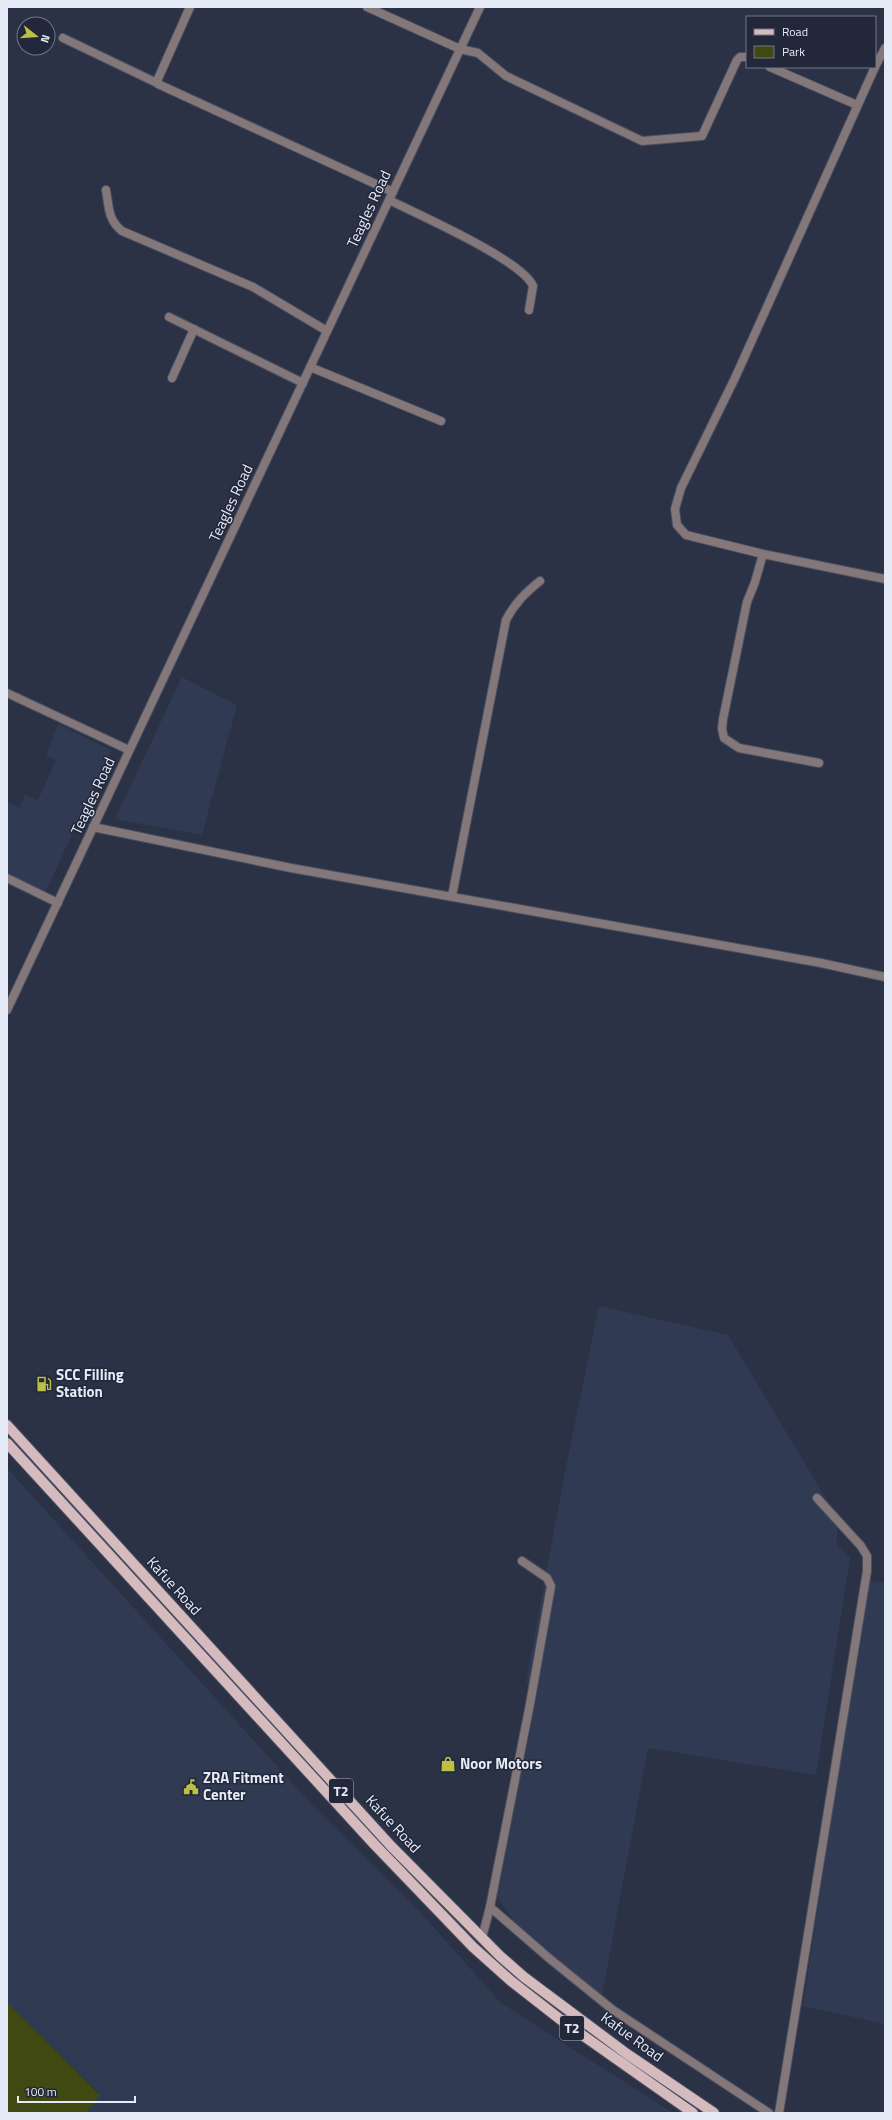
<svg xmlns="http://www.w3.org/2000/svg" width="892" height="2120" font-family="'Titillium Web',sans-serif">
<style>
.built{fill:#313a53}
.green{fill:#404911}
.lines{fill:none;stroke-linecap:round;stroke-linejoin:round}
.street-casing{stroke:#494f61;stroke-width:10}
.primary-casing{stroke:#494f61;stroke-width:12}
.street{stroke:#847779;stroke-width:8}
.primary{stroke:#d5bbbe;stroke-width:10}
.labels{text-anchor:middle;stroke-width:3;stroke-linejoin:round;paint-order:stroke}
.shield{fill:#22283a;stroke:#aab0be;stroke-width:1}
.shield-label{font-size:14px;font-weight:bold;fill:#e5eaf7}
.street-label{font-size:15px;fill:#e5eaf7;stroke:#22283a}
.poi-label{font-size:15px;font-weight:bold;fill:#e5eaf7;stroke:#22283a;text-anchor:start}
</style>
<rect width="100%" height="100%" fill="#2b3245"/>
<g class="built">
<path d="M 182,677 L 237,705 L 202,835 L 115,819 Z"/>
<path d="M 58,724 L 111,750 L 45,893 L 7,872 L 7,802 L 19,807 L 25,795 L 38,800 L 56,760 L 46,756 Z"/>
<path d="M 599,1306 L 728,1335 L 839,1520 L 836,1544 L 850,1558 L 816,1775 L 648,1748 L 600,2006 L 520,1931 L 497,1897 L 538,1690 L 526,1682 L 566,1466 Z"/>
<path d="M 7,1468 L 314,1807 L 420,1912 L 501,2003 L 673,2113 L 86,2113 L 100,2094 L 7,2002 Z"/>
<path d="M 867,1580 L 885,1583 L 885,2024 L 803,2006 Z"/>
</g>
<path class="green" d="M 7,2002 L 100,2095 L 86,2113 L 7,2113 Z"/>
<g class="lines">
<g class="street-casing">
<g id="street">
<path d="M 190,7 L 157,81 L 158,84 L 393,192"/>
<path d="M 367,7 L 460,49 L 478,53 L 506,76 L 642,141 L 702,136 L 737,60 L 740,57 L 747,57"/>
<path d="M 63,38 L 157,83"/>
<path d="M 770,67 L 857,105"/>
<path d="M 875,67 L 735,378 L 681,488 L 675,509 L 677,525 L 686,535 L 763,554 L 885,579"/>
<path d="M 875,67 L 885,48"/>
<path d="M 106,190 C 109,207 108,220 122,231 L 253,287 L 327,331"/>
<path d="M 389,200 C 417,214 522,260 533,286 L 529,310"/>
<path d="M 169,317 L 303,383"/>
<path d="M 310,367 L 441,421"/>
<path d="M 172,378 L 194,329"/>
<path d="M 763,554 L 755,582 L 747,602 L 723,719 L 722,729 L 724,738 L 739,748 L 819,763"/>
<path d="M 7,693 L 129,750"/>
<path d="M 93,827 L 291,868 L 821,963 L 885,977"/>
<path d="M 7,878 L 58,903"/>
<path d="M 452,896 L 506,620 C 515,603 525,593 540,581"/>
<path d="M 7,1010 L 480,7"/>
<path d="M 490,1907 L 550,1959 L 613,2010 L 769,2113"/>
<path d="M 482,1938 L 490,1907 L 530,1704 L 551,1586 L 547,1578 L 522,1561"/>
<path d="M 779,2113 L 867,1571 L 867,1556 L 861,1546 L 817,1498"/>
</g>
</g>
<g class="primary-casing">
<g id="primary">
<path d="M 7,1425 L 391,1846 L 500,1956 L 524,1977 L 627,2054 L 714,2113"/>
<path d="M 7,1443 L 374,1844 L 473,1947 L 511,1981 L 561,2020 L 693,2113"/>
</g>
</g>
<use href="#street" class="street"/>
<use href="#primary" class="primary"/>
</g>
<defs>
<g id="fuel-bare" transform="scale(1.2)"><path d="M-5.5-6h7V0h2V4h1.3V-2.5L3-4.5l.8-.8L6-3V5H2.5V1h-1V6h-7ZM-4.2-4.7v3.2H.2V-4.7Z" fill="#bcbf44" stroke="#22283a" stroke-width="2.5" paint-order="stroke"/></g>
<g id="shop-bare" transform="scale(1.2)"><path d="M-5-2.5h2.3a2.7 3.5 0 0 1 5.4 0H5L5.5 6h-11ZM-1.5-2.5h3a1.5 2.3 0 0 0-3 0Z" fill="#bcbf44" stroke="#22283a" stroke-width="2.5" paint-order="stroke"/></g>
<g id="civic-bare" transform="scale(1.2)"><path d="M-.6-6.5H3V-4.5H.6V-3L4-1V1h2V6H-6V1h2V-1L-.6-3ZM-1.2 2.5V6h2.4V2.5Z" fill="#bcbf44" stroke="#22283a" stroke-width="2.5" paint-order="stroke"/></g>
</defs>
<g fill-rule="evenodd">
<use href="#fuel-bare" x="44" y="1384"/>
<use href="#shop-bare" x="448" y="1764"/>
<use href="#civic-bare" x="191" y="1787"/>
</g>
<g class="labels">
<g class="shield">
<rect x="329" y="1779" width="24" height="24" rx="3"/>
<rect x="560" y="2016" width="24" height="24" rx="3"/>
</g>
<g class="shield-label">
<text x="341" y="1796">T2</text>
<text x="572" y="2033">T2</text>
</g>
<g class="street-label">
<text transform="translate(369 209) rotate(-65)" y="5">Teagles Road</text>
<text transform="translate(231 503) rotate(-65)" y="5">Teagles Road</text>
<text transform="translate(93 796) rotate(-65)" y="5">Teagles Road</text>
<text transform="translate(174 1586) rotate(48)" y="5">Kafue Road</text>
<text transform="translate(393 1824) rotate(47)" y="5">Kafue Road</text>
<text transform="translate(632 2037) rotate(36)" y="5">Kafue Road</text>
</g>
<g class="poi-label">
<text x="56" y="1380">SCC Filling<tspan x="56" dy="17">Station</tspan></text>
<text x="460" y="1769">Noor Motors</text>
<text x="203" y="1783">ZRA Fitment<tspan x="203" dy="17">Center</tspan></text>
</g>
</g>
<rect width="892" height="2120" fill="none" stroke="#e5eaf7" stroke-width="16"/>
<rect x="746" y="16" width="130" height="52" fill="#22283a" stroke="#707686"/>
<rect x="754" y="29" width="20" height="6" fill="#d5bbbe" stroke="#707686"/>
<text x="782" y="36" font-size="12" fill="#e5eaf7">Road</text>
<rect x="754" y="46" width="20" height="12" fill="#404911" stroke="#707686"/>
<text x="782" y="56" font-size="12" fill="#e5eaf7">Park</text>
<g transform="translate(36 36) rotate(107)"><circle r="19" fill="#22283a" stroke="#707686"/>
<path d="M0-3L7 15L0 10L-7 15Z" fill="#bcbf44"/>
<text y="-6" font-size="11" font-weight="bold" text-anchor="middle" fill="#e5eaf7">N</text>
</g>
<path d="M18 2096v6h117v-6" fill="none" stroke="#e5eaf7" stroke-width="2"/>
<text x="24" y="2096" font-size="12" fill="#e5eaf7" stroke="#22283a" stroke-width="3" paint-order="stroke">100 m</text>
</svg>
